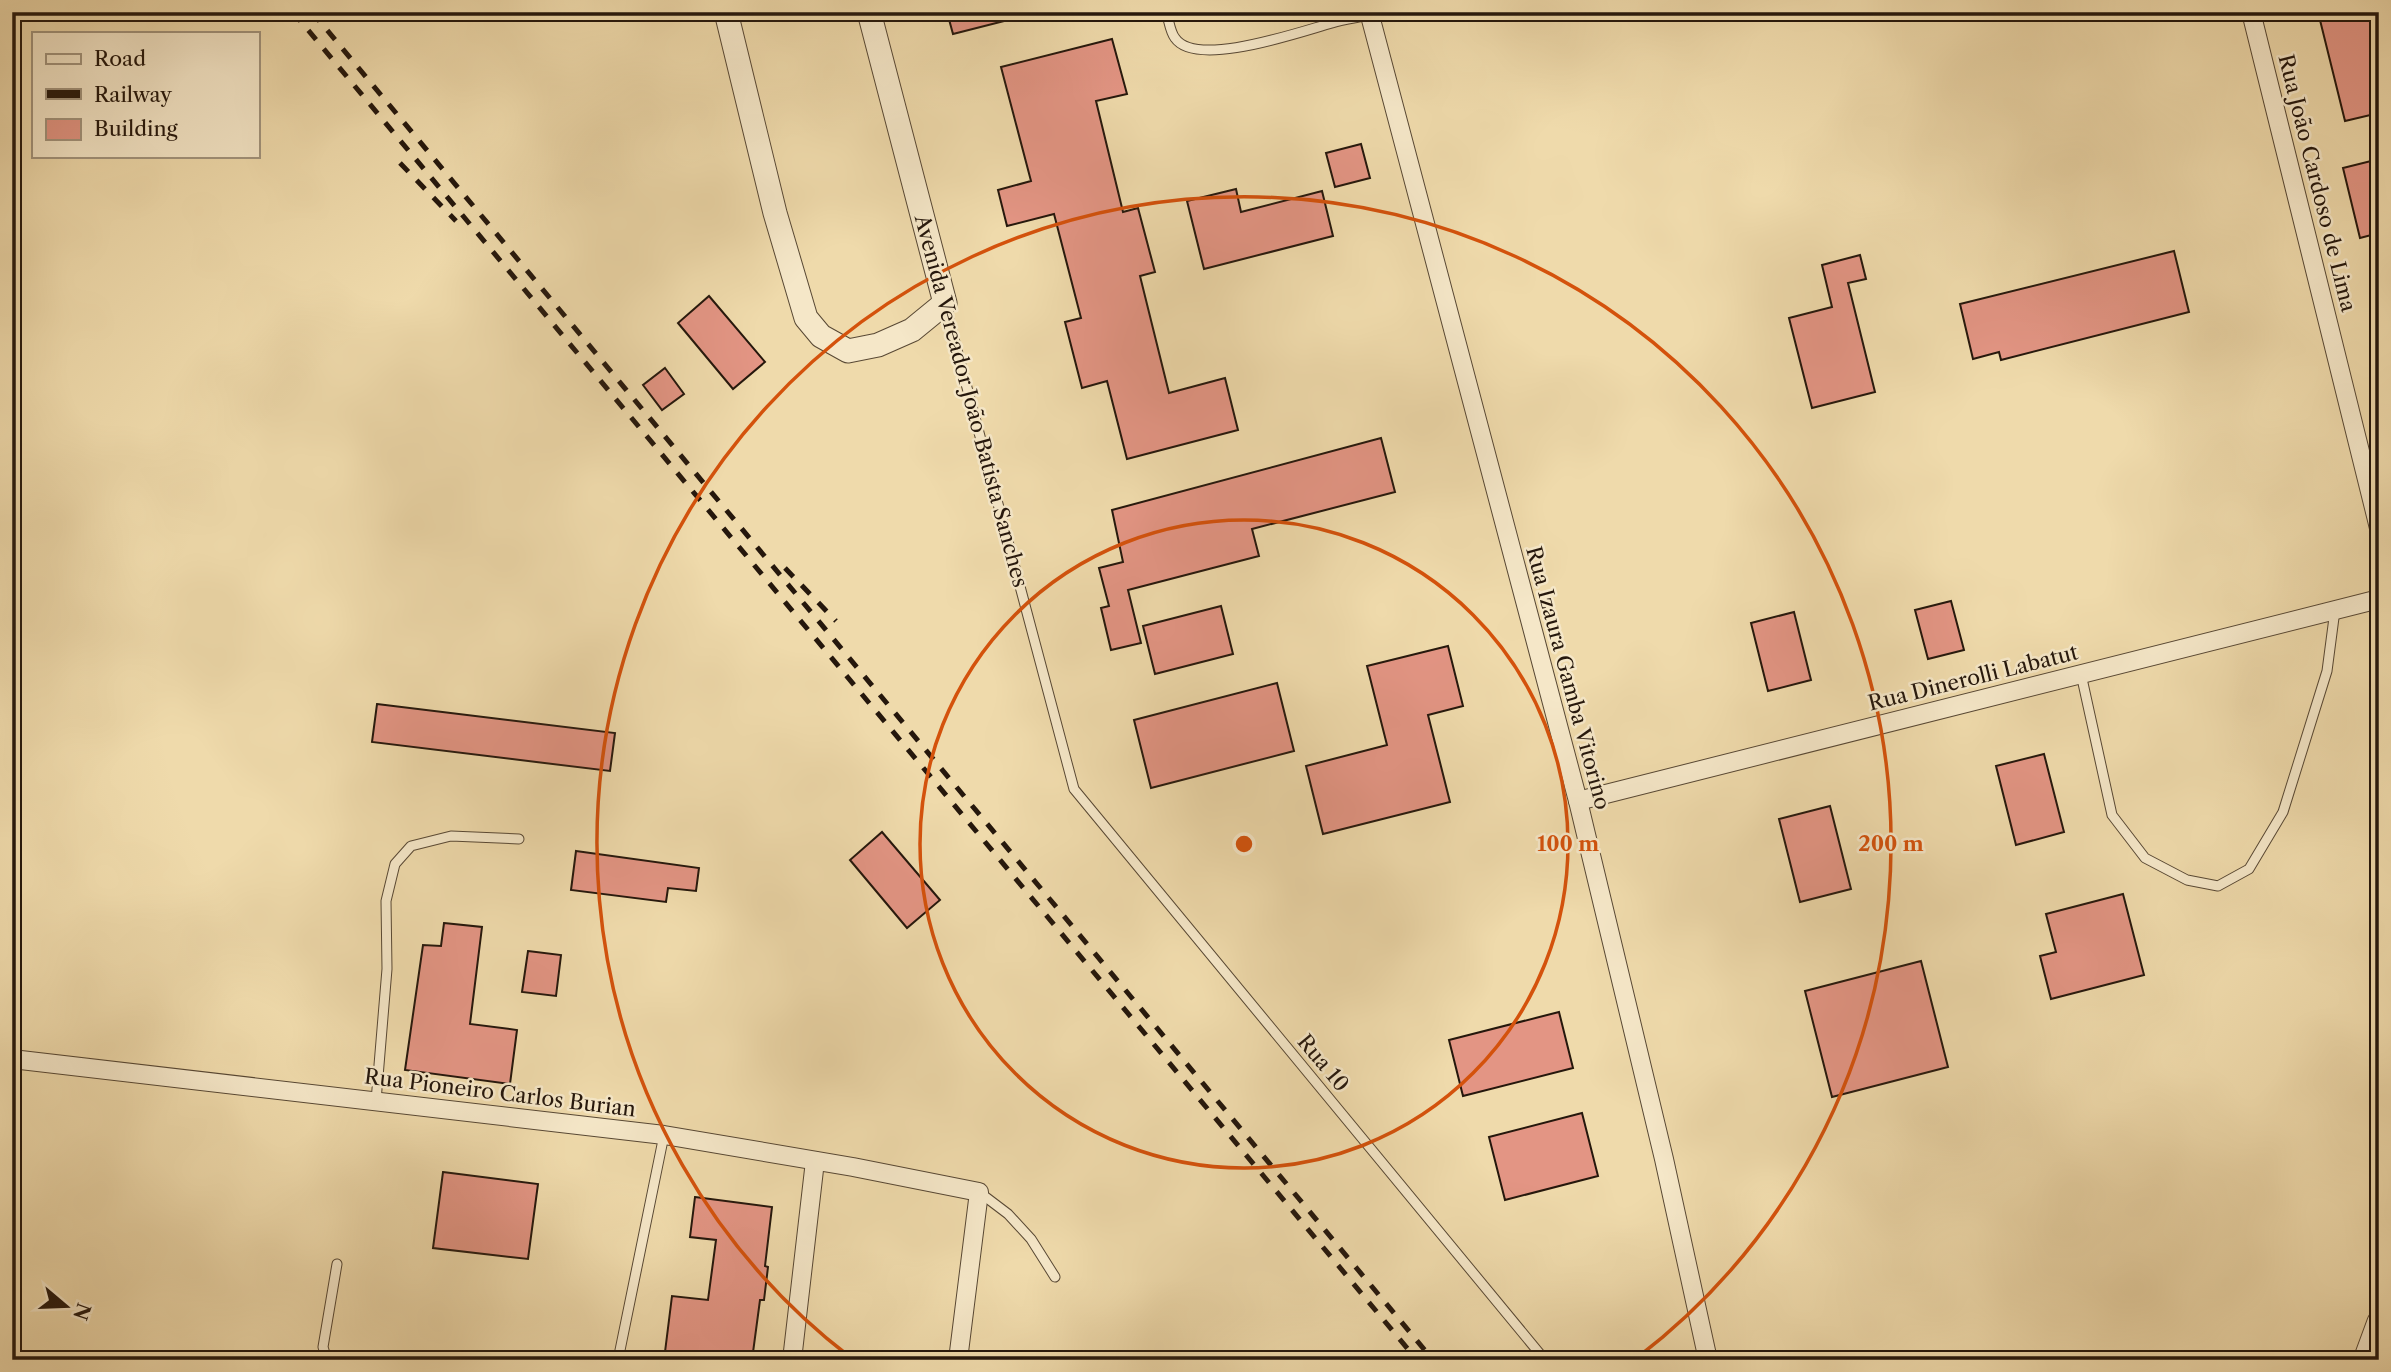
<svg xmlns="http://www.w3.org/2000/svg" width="2391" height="1372" font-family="'Libre Caslon Text',serif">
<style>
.building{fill:#e39584;stroke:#25170c;stroke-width:2}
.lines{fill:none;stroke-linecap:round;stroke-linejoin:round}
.service-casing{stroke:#584834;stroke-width:11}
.minor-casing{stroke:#584834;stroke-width:20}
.tertiary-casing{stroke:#584834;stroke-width:25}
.service{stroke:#f5e7c8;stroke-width:9}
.minor{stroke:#f5e7c8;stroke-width:18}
.tertiary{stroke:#f5e7c8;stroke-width:23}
.rail{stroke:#25170c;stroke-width:5;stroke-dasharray:12 12;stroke-linecap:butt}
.ring{fill:none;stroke:#d4520c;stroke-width:3.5}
.labels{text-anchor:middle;stroke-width:5;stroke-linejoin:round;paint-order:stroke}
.street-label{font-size:21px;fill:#25170c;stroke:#f5e7c8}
.centre{fill:#d4520c;stroke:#f5e7c8;stroke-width:3.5}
.ring-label{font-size:21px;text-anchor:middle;font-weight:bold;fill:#d4520c;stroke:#f5e7c8;stroke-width:5;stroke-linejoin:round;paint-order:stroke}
</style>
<rect width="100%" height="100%" fill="#efdaab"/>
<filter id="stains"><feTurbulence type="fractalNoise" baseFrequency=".00286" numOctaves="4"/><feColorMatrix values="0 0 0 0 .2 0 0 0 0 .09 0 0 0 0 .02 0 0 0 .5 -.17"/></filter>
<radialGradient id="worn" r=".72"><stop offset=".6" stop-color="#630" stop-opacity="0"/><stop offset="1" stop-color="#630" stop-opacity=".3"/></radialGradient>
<g class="building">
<path d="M 947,12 L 1015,12 L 1016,18 L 953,34 Z"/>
<path d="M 2318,12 L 2379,12 L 2379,113 L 2345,121 Z"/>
<path d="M 1112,39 L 1127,94 L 1096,101 L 1123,212 L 1138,208 L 1155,272 L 1140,276 L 1169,393 L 1225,378 L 1238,430 L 1127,459 L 1107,381 L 1082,388 L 1065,322 L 1081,318 L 1054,214 L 1007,226 L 998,190 L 1031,181 L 1001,67 Z"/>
<path d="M 1361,144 L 1370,178 L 1335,187 L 1326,153 Z"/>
<path d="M 2379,159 L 2379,233 L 2360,238 L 2343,168 Z"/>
<path d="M 1236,189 L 1241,212 L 1322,191 L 1333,236 L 1204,269 L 1187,201 Z"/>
<path d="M 2174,251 L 2189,312 L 2001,360 L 1999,352 L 1973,359 L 1960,304 Z"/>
<path d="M 1860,255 L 1866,279 L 1848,283 L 1875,392 L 1812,408 L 1789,318 L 1832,307 L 1822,265 Z"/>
<path d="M 709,296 L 765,362 L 733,389 L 678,323 Z"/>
<path d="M 665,368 L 684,394 L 662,410 L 643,385 Z"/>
<path d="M 1381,438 L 1395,492 L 1252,529 L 1259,556 L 1128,590 L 1141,643 L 1111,650 L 1101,608 L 1109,606 L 1099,568 L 1123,562 L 1112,510 Z"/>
<path d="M 1951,601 L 1964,650 L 1928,659 L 1915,610 Z"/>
<path d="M 1221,606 L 1233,654 L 1155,674 L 1143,626 Z"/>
<path d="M 1794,612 L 1811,680 L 1768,691 L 1751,623 Z"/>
<path d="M 1448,646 L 1463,706 L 1428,715 L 1450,802 L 1323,834 L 1306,766 L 1387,745 L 1367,666 Z"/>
<path d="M 1277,683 L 1294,751 L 1151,788 L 1134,720 Z"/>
<path d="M 377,704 L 615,733 L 610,771 L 372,742 Z"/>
<path d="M 2044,754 L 2064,832 L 2016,845 L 1996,766 Z"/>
<path d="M 1830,806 L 1851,889 L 1800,902 L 1779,819 Z"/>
<path d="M 882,832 L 940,900 L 907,928 L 850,860 Z"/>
<path d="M 576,851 L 699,868 L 696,891 L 668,888 L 666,902 L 571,890 Z"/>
<path d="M 2123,894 L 2144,975 L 2051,999 L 2040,956 L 2056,952 L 2046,914 Z"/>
<path d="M 444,923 L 482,927 L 470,1024 L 517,1030 L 510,1084 L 405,1070 L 423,945 L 441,946 Z"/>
<path d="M 528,951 L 561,955 L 556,996 L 522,992 Z"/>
<path d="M 1921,961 L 1948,1067 L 1832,1097 L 1805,991 Z"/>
<path d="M 1559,1012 L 1573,1068 L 1463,1096 L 1449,1040 Z"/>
<path d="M 1582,1113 L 1598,1176 L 1505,1200 L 1489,1137 Z"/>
<path d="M 443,1172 L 538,1184 L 528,1259 L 433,1248 Z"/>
<path d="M 695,1197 L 772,1207 L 765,1266 L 768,1267 L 764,1300 L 760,1300 L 752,1360 L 664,1360 L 672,1296 L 708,1300 L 716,1240 L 690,1237 Z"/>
</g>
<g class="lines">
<g class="service-casing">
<g id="service">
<path d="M 1166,12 C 1169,20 1170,32 1175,38 C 1196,69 1302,31 1332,23 C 1345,19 1357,18 1370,15"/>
<path d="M 2375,128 L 2379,127"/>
<path d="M 945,305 L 1074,789 L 1545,1360"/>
<path d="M 2081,674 L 2112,815 L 2145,858 L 2187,880 L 2218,886 L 2249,869 L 2283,812 L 2327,671 L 2335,610"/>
<path d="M 376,1101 L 387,969 L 386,901 L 395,864 L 411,846 L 451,836 L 519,839"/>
<path d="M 979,1192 L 1008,1214 L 1031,1239 L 1055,1277"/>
<path d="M 327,1360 L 323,1347 L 337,1264"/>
<path d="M 618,1360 L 664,1135"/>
</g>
</g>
<g class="minor-casing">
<g id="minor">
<path d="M 1369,12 L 1578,801 L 1664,1159 L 1708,1360"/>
<path d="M 2251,12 L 2379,528"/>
<path d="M 1578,801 L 2379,599"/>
<path d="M 12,1059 L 664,1135 L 853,1167 L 979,1192 L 958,1360"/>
<path d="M 792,1360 L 815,1161"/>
</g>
</g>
<g class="tertiary-casing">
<g id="tertiary">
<path d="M 726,12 L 775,213 L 806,318 L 821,336 L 848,351 L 878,345 L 912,330 L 945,303 L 869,12"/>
<path d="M 2365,1360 L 2379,1322"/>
</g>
</g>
<use href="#service" class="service"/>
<use href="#minor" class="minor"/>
<use href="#tertiary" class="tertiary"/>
<g class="rail">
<path d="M 293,12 L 1417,1360"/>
<path d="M 312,12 L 1433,1360"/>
<path d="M 400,163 L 456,221"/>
<path d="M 785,568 L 836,621"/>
</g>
</g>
<g class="ring">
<circle cx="1244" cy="844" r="324"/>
<path d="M850 1357A647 647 0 1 1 1638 1357"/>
</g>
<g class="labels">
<g class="street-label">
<text transform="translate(2317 183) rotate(76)" y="7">Rua João Cardoso de Lima</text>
<text transform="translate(971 401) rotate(75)" y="7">Avenida Vereador João Batista Sanches</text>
<text transform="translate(1568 678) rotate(75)" y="7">Rua Izaura Gamba Vitorino</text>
<text transform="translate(1973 678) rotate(-14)" y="7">Rua Dinerolli Labatut</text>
<text transform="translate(1323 1063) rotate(50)" y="7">Rua 10</text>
<text transform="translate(500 1093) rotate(7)" y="7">Rua Pioneiro Carlos Burian</text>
</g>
</g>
<circle cx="1244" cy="844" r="10" class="centre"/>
<g class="ring-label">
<text x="1568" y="851">100 m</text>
<text x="1891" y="851">200 m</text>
</g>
<rect width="2391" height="1372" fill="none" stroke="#efdaab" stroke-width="42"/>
<rect x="14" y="14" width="2363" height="1344" fill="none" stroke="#25170c" stroke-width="3.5"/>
<rect x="21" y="21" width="2349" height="1330" fill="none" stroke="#25170c" stroke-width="2"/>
<rect x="32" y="32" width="228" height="126" fill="#f5e7c8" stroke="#a2947d" stroke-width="2"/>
<rect x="46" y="54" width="35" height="10" fill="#f5e7c8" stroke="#a2947d" stroke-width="2"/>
<text x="94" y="66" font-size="21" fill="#25170c">Road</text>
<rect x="46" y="89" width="35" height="10" fill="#25170c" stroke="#a2947d" stroke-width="2"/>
<text x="94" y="102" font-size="21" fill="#25170c">Railway</text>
<rect x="46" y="119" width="35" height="21" fill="#e39584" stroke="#a2947d" stroke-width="2"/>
<text x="94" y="136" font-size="21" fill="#25170c">Building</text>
<g transform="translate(66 1306) rotate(109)" stroke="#f5e7c8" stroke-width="5" paint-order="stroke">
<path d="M0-5L12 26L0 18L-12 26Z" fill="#25170c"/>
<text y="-10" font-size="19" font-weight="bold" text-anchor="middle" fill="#25170c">N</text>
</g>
<rect width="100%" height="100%" filter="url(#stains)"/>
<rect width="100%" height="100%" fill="url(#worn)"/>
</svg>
